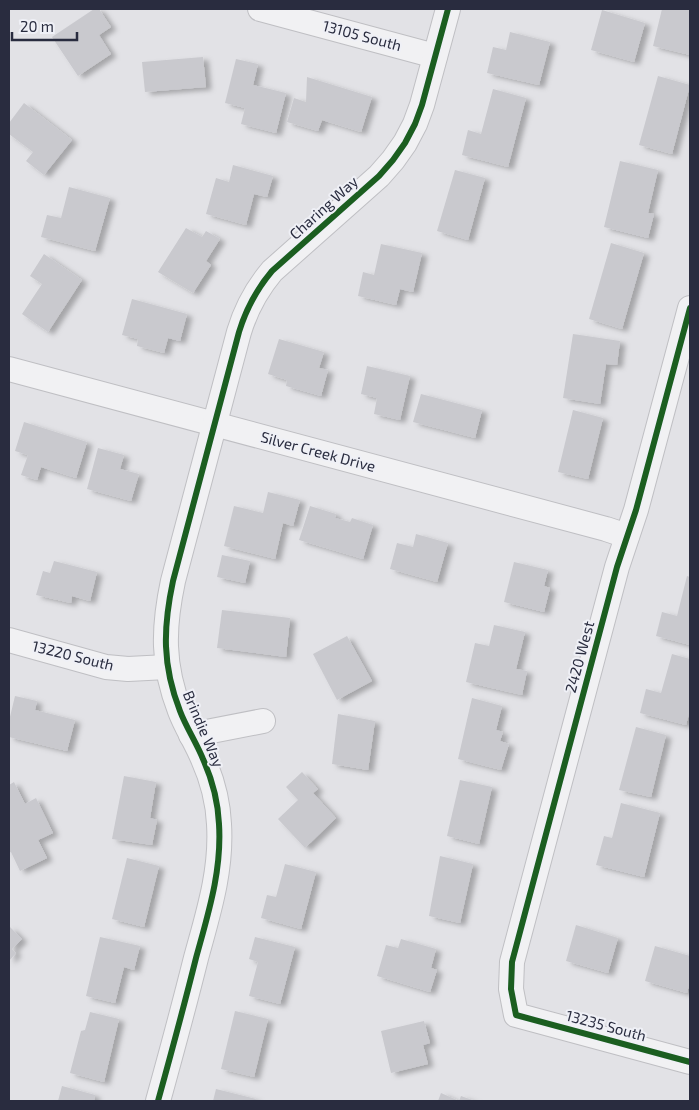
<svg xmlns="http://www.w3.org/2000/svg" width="699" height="1110" font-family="'Exo 2',sans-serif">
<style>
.building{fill:#c9c9ce;filter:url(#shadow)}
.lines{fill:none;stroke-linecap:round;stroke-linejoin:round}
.minor-casing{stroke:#bfbfc3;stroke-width:26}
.minor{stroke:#f1f1f3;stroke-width:24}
.cycleway-casing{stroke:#eff0f6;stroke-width:9}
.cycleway{stroke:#1b5e20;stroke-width:6}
.labels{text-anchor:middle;stroke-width:4;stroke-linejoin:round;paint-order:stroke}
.street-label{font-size:15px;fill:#292c3f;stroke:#eff0f6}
</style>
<defs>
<filter id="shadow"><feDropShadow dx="5.5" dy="3" stdDeviation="2.5" flood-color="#0004"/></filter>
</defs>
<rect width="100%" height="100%" fill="#e2e2e6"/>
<g class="building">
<path d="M 94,9 L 99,9 L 111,27 L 99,35 L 111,54 L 78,76 L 52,37 Z"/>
<path d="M 662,9 L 690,9 L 690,55 L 653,46 Z"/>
<path d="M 602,10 L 645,23 L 634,62 L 591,50 Z"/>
<path d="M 510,32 L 550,42 L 539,85 L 487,73 L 493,47 L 506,50 Z"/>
<path d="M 203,57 L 206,87 L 145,92 L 142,62 Z"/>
<path d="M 236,59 L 258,64 L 253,85 L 286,93 L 276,133 L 241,124 L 245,108 L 225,103 Z"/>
<path d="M 658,76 L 690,85 L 672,154 L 639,145 Z"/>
<path d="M 307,77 L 372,97 L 361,132 L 322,120 L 318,131 L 287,122 L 294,98 L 306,102 Z"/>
<path d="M 493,89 L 526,98 L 508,167 L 462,155 L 468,130 L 481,134 Z"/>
<path d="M 24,103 L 72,140 L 44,175 L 26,161 L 33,152 L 9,134 L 9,123 Z"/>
<path d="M 620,161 L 658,170 L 648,213 L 654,214 L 648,238 L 604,227 Z"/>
<path d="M 233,165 L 273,176 L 267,197 L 254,194 L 246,225 L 206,214 L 216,178 L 229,182 Z"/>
<path d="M 455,170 L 485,178 L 468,240 L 437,231 Z"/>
<path d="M 69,187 L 110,198 L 95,251 L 41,237 L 47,215 L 61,218 Z"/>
<path d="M 186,228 L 202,237 L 206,231 L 220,239 L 206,261 L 211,265 L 193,293 L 158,272 Z"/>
<path d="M 611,243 L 644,253 L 622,329 L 589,319 Z"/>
<path d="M 381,244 L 422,253 L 413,292 L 400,289 L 396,305 L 358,296 L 363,272 L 374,275 Z"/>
<path d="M 44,254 L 82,280 L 48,332 L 22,314 L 42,284 L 30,276 Z"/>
<path d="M 132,299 L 187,314 L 180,341 L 168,338 L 164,353 L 137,346 L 138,339 L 122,335 Z"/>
<path d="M 573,334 L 620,341 L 617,365 L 606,364 L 600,404 L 563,398 Z"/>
<path d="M 279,339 L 324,352 L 319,368 L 328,370 L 321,396 L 286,386 L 287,380 L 268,374 Z"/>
<path d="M 367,366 L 410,376 L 400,420 L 374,414 L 377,398 L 361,394 Z"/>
<path d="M 421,394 L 482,410 L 475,438 L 413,422 Z"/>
<path d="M 573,410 L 603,418 L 588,479 L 558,472 Z"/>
<path d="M 24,422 L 87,442 L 76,478 L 41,467 L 37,480 L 21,475 L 28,455 L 15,451 Z"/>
<path d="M 98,448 L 124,455 L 120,469 L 139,474 L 131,501 L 87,489 Z"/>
<path d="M 268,492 L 300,500 L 293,526 L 283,523 L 275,559 L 224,546 L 234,506 L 263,513 Z"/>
<path d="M 310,506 L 336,514 L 335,518 L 350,522 L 352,518 L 373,525 L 363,559 L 299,540 Z"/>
<path d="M 416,534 L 448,543 L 437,582 L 390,569 L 397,543 L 413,547 Z"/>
<path d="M 222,555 L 250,561 L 245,583 L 217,577 Z"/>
<path d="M 54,561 L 97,572 L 90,601 L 72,596 L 71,603 L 36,595 L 43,571 L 50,573 Z"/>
<path d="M 514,562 L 548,570 L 544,586 L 550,588 L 544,612 L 504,602 Z"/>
<path d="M 687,576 L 690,577 L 690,645 L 656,636 L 662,612 L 677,616 Z"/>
<path d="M 222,610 L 290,618 L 286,657 L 217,648 Z"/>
<path d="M 494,625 L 525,632 L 516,669 L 527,671 L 522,695 L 466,682 L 475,643 L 489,646 Z"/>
<path d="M 347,636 L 372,681 L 337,700 L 313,654 Z"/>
<path d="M 672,654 L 690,659 L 690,710 L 686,725 L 640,713 L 646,689 L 661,693 Z"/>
<path d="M 15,696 L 37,701 L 35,710 L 75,720 L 67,751 L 9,737 L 9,721 Z"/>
<path d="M 472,698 L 502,706 L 496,730 L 503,732 L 500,741 L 509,744 L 501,770 L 458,759 Z"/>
<path d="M 338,714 L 375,721 L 368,770 L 332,764 Z"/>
<path d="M 636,727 L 666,735 L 651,797 L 619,790 Z"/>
<path d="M 302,772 L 318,789 L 313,793 L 336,818 L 305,848 L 278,819 L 298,800 L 286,787 Z"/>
<path d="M 124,776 L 156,782 L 150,818 L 157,820 L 152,845 L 112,839 Z"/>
<path d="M 460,780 L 492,787 L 479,844 L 447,836 Z"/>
<path d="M 14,782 L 25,804 L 36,798 L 53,833 L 38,840 L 47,858 L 20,871 L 11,852 L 9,853 L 9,785 Z"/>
<path d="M 621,803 L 660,813 L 644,877 L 596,865 L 604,836 L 612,838 Z"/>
<path d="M 440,856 L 473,864 L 460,923 L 429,916 Z"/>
<path d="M 127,858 L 159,866 L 144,927 L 112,919 Z"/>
<path d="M 285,864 L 316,872 L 301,929 L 261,918 L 267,895 L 276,897 Z"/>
<path d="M 576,925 L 618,938 L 608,973 L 566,961 Z"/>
<path d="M 9,926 L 22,939 L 12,949 L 16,953 L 9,961 Z"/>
<path d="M 100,937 L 140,946 L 134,970 L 124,967 L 115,1003 L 86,996 Z"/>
<path d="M 255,937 L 295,947 L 280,1004 L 249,996 L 258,962 L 249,959 Z"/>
<path d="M 401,939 L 436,949 L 431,968 L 437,970 L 430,992 L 377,976 L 386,945 L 398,948 Z"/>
<path d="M 655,946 L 690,956 L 690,982 L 687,993 L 645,981 Z"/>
<path d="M 235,1011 L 268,1019 L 254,1077 L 221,1069 Z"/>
<path d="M 90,1012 L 119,1019 L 104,1082 L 70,1073 L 81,1031 L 85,1030 Z"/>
<path d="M 424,1021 L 430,1043 L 423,1045 L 428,1064 L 391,1073 L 381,1031 Z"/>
<path d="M 62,1086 L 95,1095 L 94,1101 L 58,1101 Z"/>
<path d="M 216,1089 L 256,1099 L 255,1101 L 213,1101 Z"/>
<path d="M 441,1093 L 459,1101 L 461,1096 L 475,1101 L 438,1101 Z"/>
</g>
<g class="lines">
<g class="minor-casing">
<g id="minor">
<path d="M 260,9 L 435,56"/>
<path d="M 690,308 L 636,510 L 617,567 L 512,962 L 511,989 L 516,1015 L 690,1062"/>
<path d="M 9,369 L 606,529 L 627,536"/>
<path d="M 9,640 L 106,667 L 128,669 L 167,667"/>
<path d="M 191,735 L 263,721"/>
<path d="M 158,1101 C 171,1054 184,1006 196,958 C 208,914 222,871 219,824 C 218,802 212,779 203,759 C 196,742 186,727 180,711 C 162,665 163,628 173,581 L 239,332 C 246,309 256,290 272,271 L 379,176 L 393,160 L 405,143 L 415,124 L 422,105 L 448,9"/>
</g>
</g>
<use href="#minor" class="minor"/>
<g class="cycleway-casing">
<g id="cycleway">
<path d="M 690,308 L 636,510 L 617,567 L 512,962 L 511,989 L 516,1015 L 690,1062"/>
<path d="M 158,1101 C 171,1054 184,1006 196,958 C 208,914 222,871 219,824 C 218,802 212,779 203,759 C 196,742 186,727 180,711 C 162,665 163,628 173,581 L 239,332 C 246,309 256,290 272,271 L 379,176 L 393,160 L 405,143 L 415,124 L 422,105 L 448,9"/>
</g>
</g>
<use href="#cycleway" class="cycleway"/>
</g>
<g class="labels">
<g class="street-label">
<text transform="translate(362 36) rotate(15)" y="5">13105 South</text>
<text transform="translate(324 208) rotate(-42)" y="5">Charing Way</text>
<text transform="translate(318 452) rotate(15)" y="5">Silver Creek Drive</text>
<text transform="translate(73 656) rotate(14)" y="5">13220 South</text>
<text transform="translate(580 657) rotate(-75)" y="5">2420 West</text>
<text transform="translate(203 729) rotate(67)" y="5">Brindie Way</text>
<text transform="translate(606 1026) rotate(15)" y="5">13235 South</text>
</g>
</g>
<rect width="699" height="1110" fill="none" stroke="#292c3f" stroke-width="20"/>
<path d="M12 32v8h65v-8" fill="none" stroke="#292c3f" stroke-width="2.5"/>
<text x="20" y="32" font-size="15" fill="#292c3f" stroke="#eff0f6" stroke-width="4" paint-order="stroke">20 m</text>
</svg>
